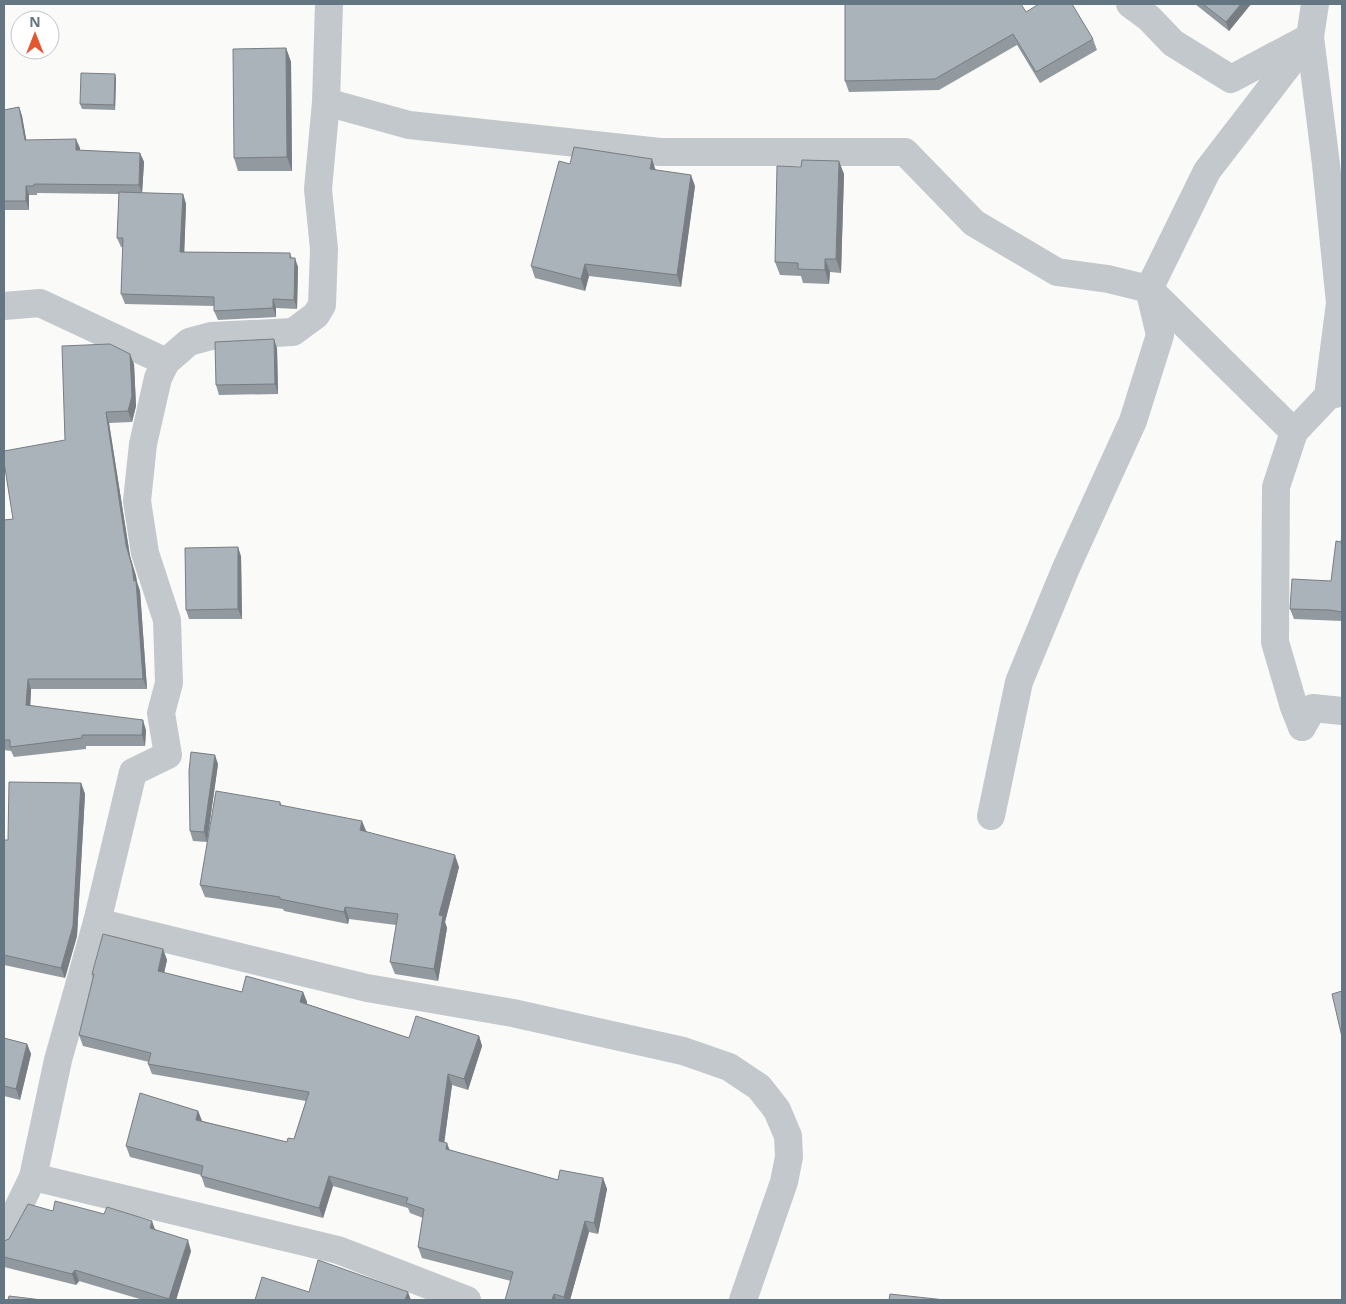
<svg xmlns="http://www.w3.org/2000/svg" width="1346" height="1304" font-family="'Open Sans',sans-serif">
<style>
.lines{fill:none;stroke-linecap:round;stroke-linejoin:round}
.minor{stroke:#c3c8cc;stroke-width:28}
.wall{fill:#929a9f}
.shaded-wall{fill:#777d82}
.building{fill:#aab3b9;stroke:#777d82}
</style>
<rect width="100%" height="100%" fill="#fafaf8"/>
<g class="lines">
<g class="minor">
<path d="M 1130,4 L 1149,18 L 1173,43 L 1231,79 L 1310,37 L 1315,4"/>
<path d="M 326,102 L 409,125 L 660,152 L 905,152 L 974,223 L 1057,272 L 1108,279 L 1149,289 L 1294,432"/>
<path d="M 4,306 L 40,303 L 166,362"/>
<path d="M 1302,727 L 1294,707 L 1275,642 L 1276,487 L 1294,432 L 1328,396 L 1342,392"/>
<path d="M 1302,727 L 1313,708 L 1342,711"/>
<path d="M 991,816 L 1019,682 L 1066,568 L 1133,421 L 1160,335 L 1149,289 L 1207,171 L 1310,37 L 1326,164 L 1340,303 L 1328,396"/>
<path d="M 97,922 L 367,988 L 513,1013 L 683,1051 L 729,1067 L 759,1087 L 777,1110 L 788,1136 L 789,1157 L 784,1182 L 743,1300"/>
<path d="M 33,1177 L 338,1250 L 467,1300"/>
<path d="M 4,1237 L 33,1177 L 58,1060 L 97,922 L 133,772 L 168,755 L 161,713 L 169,683 L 167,620 L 145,553 L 137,501 L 143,444 L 158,378 L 166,362 L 189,342 L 211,336 L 293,332 L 316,315 L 322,305 L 324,249 L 318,189 L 326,102 L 329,4"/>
</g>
</g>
<g class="wall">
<path d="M 1195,4 L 1251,4 L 1229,31 Z"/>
<path d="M 1026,12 L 1093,39 L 1097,50 L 1040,83 L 1017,45 L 939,90 L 849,92 L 845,81 Z"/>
<path d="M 286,48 L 291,62 L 292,171 L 238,171 L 234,158 Z"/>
<path d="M 115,74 L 116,79 L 115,110 L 82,109 L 80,104 Z"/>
<path d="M 19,107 L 22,116 L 26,140 L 80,148 L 80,150 L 140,153 L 144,162 L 142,193 L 183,194 L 186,204 L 184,252 L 290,253 L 292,258 L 298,267 L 297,309 L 276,308 L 276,317 L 218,320 L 214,311 L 214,306 L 125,304 L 121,294 L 123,247 L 121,247 L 117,238 L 119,194 L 37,193 L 37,195 L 29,195 L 29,210 L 4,210 L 4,110 Z"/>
<path d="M 652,159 L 655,170 L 695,186 L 681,287 L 589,276 L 585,291 L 535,278 L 531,266 L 570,164 Z"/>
<path d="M 844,174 L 841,273 L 830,272 L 829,284 L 803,283 L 801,276 L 780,275 L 775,262 Z"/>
<path d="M 277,348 L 278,394 L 219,395 L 216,385 Z"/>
<path d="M 134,364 L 136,406 L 132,422 L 109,423 L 130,556 L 136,576 L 137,582 L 140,591 L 147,689 L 31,689 L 30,705 L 146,730 L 145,746 L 86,746 L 86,749 L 14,757 L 11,751 L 4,750 L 4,520 L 13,519 L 65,440 Z"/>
<path d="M 1342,534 L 1342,621 L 1294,619 L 1290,609 L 1331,581 L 1341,542 Z"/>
<path d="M 241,556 L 242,619 L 189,619 L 186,610 Z"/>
<path d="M 218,764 L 207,842 L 193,841 L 190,831 Z"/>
<path d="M 81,783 L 85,794 L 77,936 L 65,978 L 4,965 L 4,840 L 8,840 Z"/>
<path d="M 280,802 L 282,806 L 366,832 L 459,867 L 445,922 L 447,928 L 438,981 L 395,974 L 390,962 L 396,925 L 349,919 L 348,924 L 284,911 L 283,909 L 205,897 L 200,885 Z"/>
<path d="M 163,949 L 167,960 L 164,973 L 242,992 L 303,992 L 307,1002 L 307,1004 L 409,1038 L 479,1036 L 482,1046 L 468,1090 L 452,1085 L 444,1142 L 450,1150 L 558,1180 L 603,1178 L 607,1189 L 598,1234 L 589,1232 L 570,1300 L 505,1300 L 511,1281 L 422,1258 L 418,1247 L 423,1218 L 410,1213 L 408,1208 L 333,1186 L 323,1218 L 205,1187 L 201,1175 L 130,1157 L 126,1146 L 198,1111 L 202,1121 L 287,1142 L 294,1139 L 306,1101 L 152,1074 L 148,1064 L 149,1062 L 83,1046 L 79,1035 L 93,979 L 92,974 Z"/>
<path d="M 4,1038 L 27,1044 L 31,1054 L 20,1100 L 4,1096 Z"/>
<path d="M 53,1211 L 155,1230 L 191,1251 L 176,1300 L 143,1300 L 79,1281 L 76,1285 L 4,1267 L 4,1241 L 9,1239 Z"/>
</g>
<g class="shaded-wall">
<path d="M 1241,4 L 1251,4 L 1229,31 L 1226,22 Z"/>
<path d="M 286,48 L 291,62 L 292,171 L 287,157 Z"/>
<path d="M 115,74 L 116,79 L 115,110 L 114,105 Z"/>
<path d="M 19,107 L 22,116 L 28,149 L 25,140 Z"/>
<path d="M 76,139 L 80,148 L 80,159 L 76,150 Z"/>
<path d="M 140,153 L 144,162 L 142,194 L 139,185 Z"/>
<path d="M 652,159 L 656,171 L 650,169 Z"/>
<path d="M 839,161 L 844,174 L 841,273 L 836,259 Z"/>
<path d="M 691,175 L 695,186 L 681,287 L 677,275 Z"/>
<path d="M 26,186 L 29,195 L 29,210 L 26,201 Z"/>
<path d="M 183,194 L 186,204 L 184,261 L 180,252 Z"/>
<path d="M 295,258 L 298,267 L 297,309 L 294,300 Z"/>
<path d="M 825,259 L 830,272 L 829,284 L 825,270 Z"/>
<path d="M 585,264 L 589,276 L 585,291 L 581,279 Z"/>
<path d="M 273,299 L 276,308 L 276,317 L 273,308 Z"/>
<path d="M 274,339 L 277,348 L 278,394 L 275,384 Z"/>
<path d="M 130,354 L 134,364 L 136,406 L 132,422 L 128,411 Z"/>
<path d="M 106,412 L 109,423 L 130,556 L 136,576 L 137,582 L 140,591 L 147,689 L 143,679 L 126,545 Z"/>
<path d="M 238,547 L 241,556 L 242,619 L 238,609 Z"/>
<path d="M 28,679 L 31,689 L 30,715 L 26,705 Z"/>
<path d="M 143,720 L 146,730 L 145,746 L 142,735 Z"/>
<path d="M 215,755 L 218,764 L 207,842 L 204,832 Z"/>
<path d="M 81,783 L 85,794 L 77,936 L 65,978 L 61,968 Z"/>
<path d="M 362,821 L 367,833 L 360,830 Z"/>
<path d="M 455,855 L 459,867 L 445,922 L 447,928 L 438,981 L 434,969 L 439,915 Z"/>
<path d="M 345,907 L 349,919 L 348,924 L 344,912 Z"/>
<path d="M 163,949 L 167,960 L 162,982 L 158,971 Z"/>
<path d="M 303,992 L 307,1002 L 304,1013 L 300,1002 Z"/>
<path d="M 479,1036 L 482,1046 L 468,1090 L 464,1079 Z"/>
<path d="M 27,1044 L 31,1054 L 20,1100 L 16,1089 Z"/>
<path d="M 448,1074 L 452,1085 L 443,1152 L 439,1141 Z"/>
<path d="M 198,1111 L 202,1121 L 196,1120 Z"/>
<path d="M 447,1143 L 451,1154 L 446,1149 Z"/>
<path d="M 329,1176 L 333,1186 L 323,1218 L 319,1208 Z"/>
<path d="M 603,1178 L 607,1189 L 598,1234 L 594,1223 Z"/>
<path d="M 152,1221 L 156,1232 L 150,1228 Z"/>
<path d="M 585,1221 L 589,1232 L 570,1300 L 565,1300 L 564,1297 Z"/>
<path d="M 188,1240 L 191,1251 L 176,1300 L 170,1300 L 169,1299 Z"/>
<path d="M 75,1270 L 79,1281 L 76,1285 L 72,1274 Z"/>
<path d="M 408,1292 L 411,1300 L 405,1300 Z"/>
<path d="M 554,1294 L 556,1300 L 552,1300 Z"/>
</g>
<g class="building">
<path d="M 845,4 L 1021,4 L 1026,12 L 1039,4 L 1072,4 L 1093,39 L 1036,72 L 1013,34 L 935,79 L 845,81 Z"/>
<path d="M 1203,4 L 1241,4 L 1226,22 Z"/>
<path d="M 286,48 L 287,157 L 234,158 L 233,49 Z"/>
<path d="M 81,73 L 115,74 L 114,105 L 80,104 Z"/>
<path d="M 19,107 L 25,140 L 76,139 L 76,150 L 140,153 L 139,185 L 34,184 L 34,186 L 26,186 L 26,201 L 4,201 L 4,110 Z"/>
<path d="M 574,147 L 652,159 L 650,169 L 691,175 L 677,275 L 585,264 L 581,279 L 531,266 L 559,161 L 570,164 Z"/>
<path d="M 802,160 L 839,161 L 836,259 L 825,259 L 825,270 L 798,269 L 798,263 L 775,262 L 777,166 L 801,167 Z"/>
<path d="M 119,192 L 183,194 L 180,252 L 290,253 L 290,258 L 295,258 L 294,300 L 273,299 L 273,308 L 214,311 L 214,297 L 121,294 L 123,238 L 117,238 Z"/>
<path d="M 274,339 L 275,384 L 216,385 L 215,342 Z"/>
<path d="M 110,344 L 130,354 L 132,396 L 128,411 L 106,412 L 126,545 L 132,566 L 134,581 L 136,581 L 143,679 L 28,679 L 26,705 L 143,720 L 142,735 L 82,735 L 82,738 L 10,747 L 10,740 L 4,740 L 4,520 L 13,519 L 4,462 L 4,451 L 65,440 L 62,346 Z"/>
<path d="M 1342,534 L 1342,612 L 1329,610 L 1290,609 L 1292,579 L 1331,581 L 1336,541 L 1341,542 Z"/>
<path d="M 238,547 L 238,609 L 186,610 L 185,548 Z"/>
<path d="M 191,752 L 215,755 L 204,832 L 190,831 L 189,771 Z"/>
<path d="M 9,782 L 81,783 L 73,926 L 61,968 L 4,955 L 4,840 L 8,840 Z"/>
<path d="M 216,791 L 280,802 L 280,805 L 362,821 L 360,830 L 455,855 L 439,915 L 443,916 L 434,969 L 390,962 L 398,914 L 345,907 L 344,912 L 280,899 L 280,897 L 200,885 Z"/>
<path d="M 103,934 L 163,949 L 158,971 L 242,992 L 246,976 L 303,992 L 300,1002 L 409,1038 L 416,1016 L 479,1036 L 464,1079 L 448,1074 L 439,1141 L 447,1143 L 446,1149 L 558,1180 L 560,1170 L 603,1178 L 594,1223 L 585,1221 L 564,1297 L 554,1294 L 552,1300 L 505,1300 L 513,1272 L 418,1247 L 424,1209 L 406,1203 L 408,1198 L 329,1176 L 319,1208 L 201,1176 L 203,1166 L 126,1146 L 140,1093 L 198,1111 L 196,1120 L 287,1142 L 288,1138 L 294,1139 L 309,1092 L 148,1064 L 151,1053 L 79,1035 L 94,974 L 92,974 Z"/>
<path d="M 1342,991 L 1342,1037 L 1332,994 Z"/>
<path d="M 4,1038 L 27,1044 L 16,1089 L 4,1086 Z"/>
<path d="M 55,1201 L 104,1214 L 107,1207 L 152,1221 L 150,1228 L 188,1240 L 169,1299 L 75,1270 L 72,1274 L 4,1257 L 4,1241 L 9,1239 L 28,1204 L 53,1211 Z"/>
<path d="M 318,1260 L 408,1292 L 405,1300 L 255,1300 L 262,1277 L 309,1292 Z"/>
<path d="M 890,1294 L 945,1300 L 889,1300 Z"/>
<path d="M 9,1296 L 42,1300 L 8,1300 Z"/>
</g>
<rect width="1346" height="1304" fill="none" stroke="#657683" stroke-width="10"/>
<g transform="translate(35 35)"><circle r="24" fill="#ffffff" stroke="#c1c8cd"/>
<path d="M0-4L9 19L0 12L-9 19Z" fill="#e4572e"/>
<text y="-8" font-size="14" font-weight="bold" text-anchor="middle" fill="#657683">N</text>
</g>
</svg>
